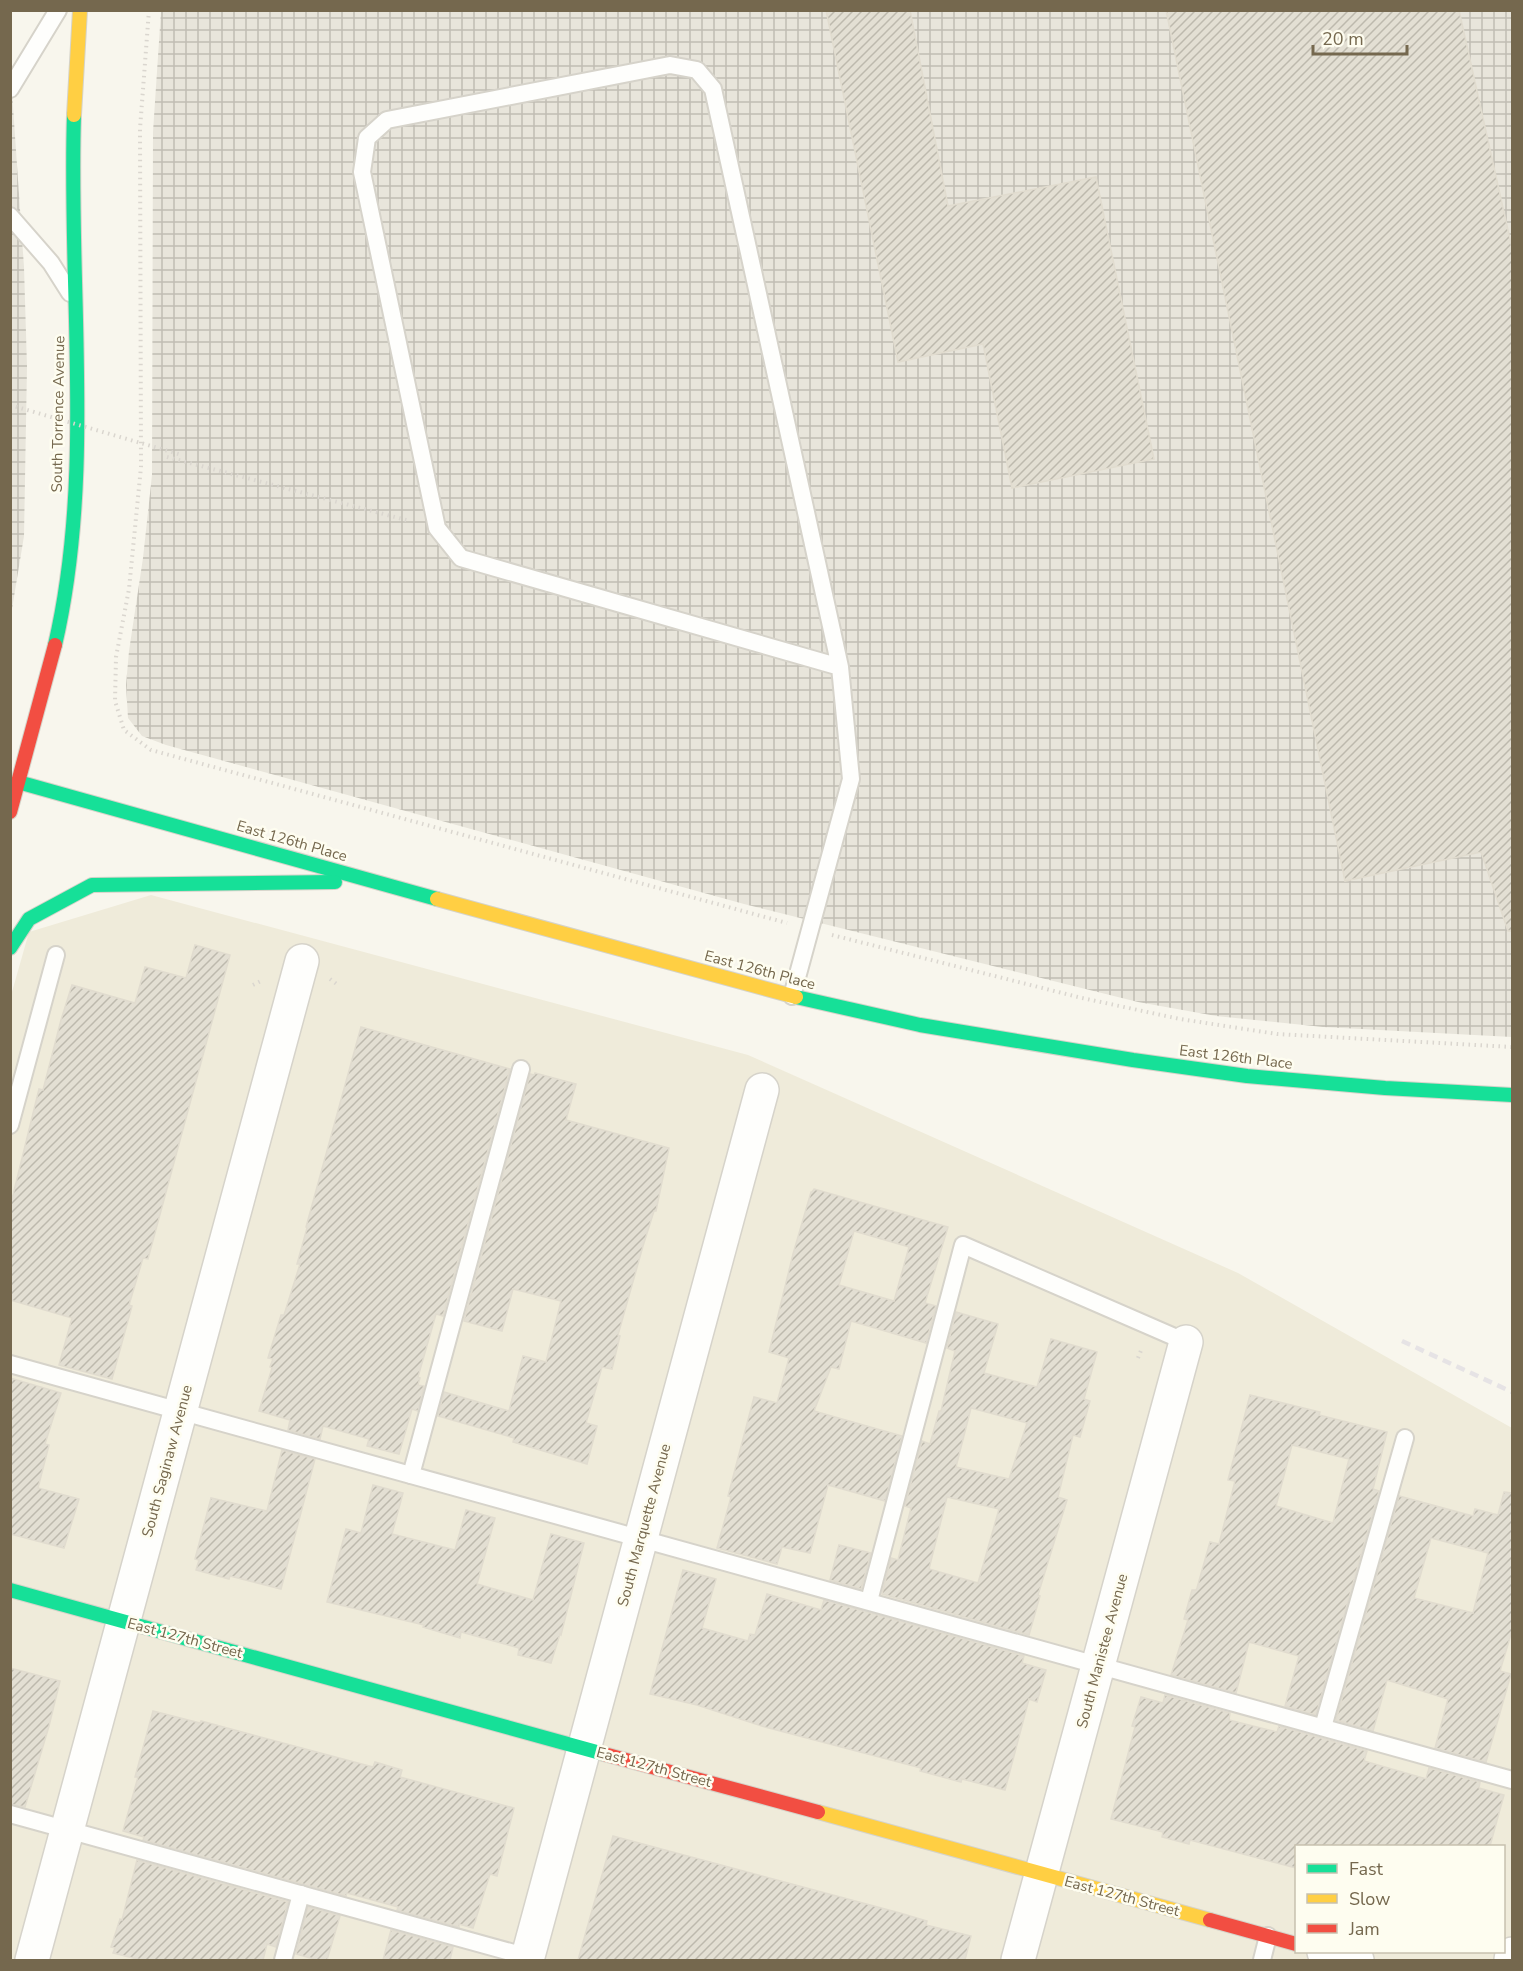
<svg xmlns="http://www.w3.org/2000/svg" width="1523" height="1971" font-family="'Nunito Sans',sans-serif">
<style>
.residential{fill:#efebda;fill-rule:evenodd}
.industrial{fill:url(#industrial-grid)}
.building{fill:url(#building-hatch);stroke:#e1dccf;stroke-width:1.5;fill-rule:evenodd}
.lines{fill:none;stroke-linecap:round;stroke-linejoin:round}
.lane-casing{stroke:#d6d3ca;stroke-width:20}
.street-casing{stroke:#d6d3ca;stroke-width:36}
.fast-casing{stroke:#d5d3c9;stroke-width:16}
.slow-casing{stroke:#d5d3c9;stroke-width:16}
.jam-casing{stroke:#d5d3c9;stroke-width:16}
.path{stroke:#dad6cf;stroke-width:4;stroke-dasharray:1.5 4.5;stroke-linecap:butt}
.lane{stroke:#fefefc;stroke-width:16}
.street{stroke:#fefefc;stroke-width:33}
.fast{stroke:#16e098;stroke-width:14}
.slow{stroke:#ffcf43;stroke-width:14}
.jam{stroke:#f24e42;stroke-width:14}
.rail{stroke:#e6e3e5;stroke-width:4.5;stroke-dasharray:9 6;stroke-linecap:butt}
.path-bridge{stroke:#dad6cf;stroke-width:4;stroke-dasharray:1.5 4.5;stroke-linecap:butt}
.labels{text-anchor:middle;stroke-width:5;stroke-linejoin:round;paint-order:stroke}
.street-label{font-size:15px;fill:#75684e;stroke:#fefdf0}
</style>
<defs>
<pattern id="industrial-grid" width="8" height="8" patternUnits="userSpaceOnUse" patternTransform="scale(1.5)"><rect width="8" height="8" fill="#e8e5db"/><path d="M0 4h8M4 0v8" fill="none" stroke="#c1bdb4"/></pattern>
<pattern id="building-hatch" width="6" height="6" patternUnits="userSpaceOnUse" patternTransform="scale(1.5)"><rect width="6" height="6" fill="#e3dfd3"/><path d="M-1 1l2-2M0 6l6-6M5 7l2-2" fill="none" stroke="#bdb9ad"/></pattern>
</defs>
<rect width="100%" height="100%" fill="#f8f6ed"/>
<path class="residential" d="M 151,895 L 748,1055 L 1238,1273 L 1512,1428 L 1512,1960 L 11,1960 L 10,999 L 29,932 ZM 1296,1846 L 1504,1846 L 1504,1952 L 1296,1952 Z"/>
<g class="industrial">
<path d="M 161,11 L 1512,11 L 1512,1037 L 1323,1027 L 1216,1016 L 1138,1002 L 744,904 L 166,745 L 142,736 L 128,718 L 126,685 L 129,651 L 143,558 L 152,475 L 153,132 Z"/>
<path d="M 10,63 L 24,267 L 27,367 L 24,536 L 11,615 Z"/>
</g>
<g class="building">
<path d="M 826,10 L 910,10 L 948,206 L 1096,177 L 1154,459 L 1012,488 L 983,344 L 898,362 Z"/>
<path d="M 1166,10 L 1459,10 L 1512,248 L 1512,931 L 1508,931 L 1481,852 L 1345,881 Z"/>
<path d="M 195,945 L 230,955 L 148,1259 L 143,1258 L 129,1305 L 132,1306 L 112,1379 L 59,1365 L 72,1318 L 10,1300 L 10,1207 L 39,1089 L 43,1090 L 61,1020 L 72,985 L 135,1003 L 145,967 L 186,978 Z"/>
<path d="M 361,1027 L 510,1069 L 443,1316 L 436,1314 L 418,1377 L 420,1378 L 418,1385 L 424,1386 L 418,1411 L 412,1409 L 399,1454 L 367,1446 L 369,1439 L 323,1426 L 320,1439 L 288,1430 L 290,1420 L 259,1411 L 272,1368 L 270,1367 L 273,1359 L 268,1358 L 281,1315 L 284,1315 L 300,1264 L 297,1264 L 307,1228 L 306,1227 Z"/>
<path d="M 535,1073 L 576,1084 L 566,1120 L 669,1148 L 656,1211 L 654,1211 L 643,1246 L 618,1335 L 620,1336 L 612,1369 L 602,1367 L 586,1423 L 597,1426 L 587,1464 L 513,1442 L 514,1438 L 438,1416 L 444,1392 L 509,1411 L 523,1356 L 546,1362 L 561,1301 L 513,1289 L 502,1331 L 464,1321 L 530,1074 L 534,1075 Z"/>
<path d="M 814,1189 L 948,1227 L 925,1303 L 936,1306 L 926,1343 L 851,1321 L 839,1369 L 831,1367 L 814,1411 L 902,1436 L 885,1501 L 828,1485 L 810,1553 L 782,1547 L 777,1564 L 717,1548 L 731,1497 L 728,1496 L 754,1397 L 777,1403 L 789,1358 L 769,1352 L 793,1254 L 811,1192 L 812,1192 ZM 854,1231 L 909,1247 L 894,1301 L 839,1285 Z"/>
<path d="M 956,1312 L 998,1324 L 984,1373 L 1037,1387 L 1051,1339 L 1097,1352 L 1084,1399 L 1090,1401 L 1080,1437 L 1073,1435 L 1058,1497 L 1067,1500 L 1038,1595 L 1040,1596 L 1029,1635 L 882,1594 L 891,1558 L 898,1560 L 911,1508 L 905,1506 L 922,1441 L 930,1444 L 939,1411 L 941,1411 L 955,1351 L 947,1348 ZM 971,1408 L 1027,1423 L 1009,1479 L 956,1467 ZM 947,1497 L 999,1509 L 978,1583 L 929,1569 Z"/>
<path d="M 10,1378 L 61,1393 L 45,1444 L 49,1445 L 38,1488 L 79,1499 L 64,1548 L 10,1534 Z"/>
<path d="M 1250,1395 L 1320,1412 L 1319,1415 L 1387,1432 L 1373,1489 L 1379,1491 L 1316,1715 L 1285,1706 L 1299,1656 L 1249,1642 L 1236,1693 L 1171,1675 L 1188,1620 L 1184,1619 L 1192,1590 L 1196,1590 L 1197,1588 L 1210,1542 L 1219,1544 L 1235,1481 L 1228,1480 ZM 1292,1445 L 1349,1459 L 1333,1523 L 1276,1506 Z"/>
<path d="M 282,1450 L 315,1459 L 281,1589 L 230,1576 L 229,1579 L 196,1570 L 199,1560 L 195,1559 L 211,1498 L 267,1511 Z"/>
<path d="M 373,1485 L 403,1493 L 392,1534 L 455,1550 L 466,1510 L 495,1518 L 477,1584 L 533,1600 L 551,1534 L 584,1543 L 561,1635 L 560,1634 L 551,1663 L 518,1655 L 519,1648 L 461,1632 L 460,1638 L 423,1627 L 424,1625 L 327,1602 L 346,1529 L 361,1533 Z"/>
<path d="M 1504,1492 L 1512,1493 L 1512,1631 L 1500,1671 L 1511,1674 L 1486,1762 L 1435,1748 L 1448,1699 L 1387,1680 L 1373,1731 L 1336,1720 L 1399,1496 L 1473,1516 L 1475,1509 L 1498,1515 ZM 1431,1538 L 1488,1553 L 1473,1613 L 1414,1598 Z"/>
<path d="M 839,1545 L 871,1553 L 861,1589 L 830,1580 Z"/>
<path d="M 683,1570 L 716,1579 L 702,1628 L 748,1641 L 750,1634 L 755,1635 L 767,1594 L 821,1610 L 824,1600 L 1024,1656 L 1022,1663 L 1046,1670 L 1037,1702 L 1029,1699 L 1005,1790 L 962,1779 L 961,1782 L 920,1771 L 921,1768 L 765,1727 L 697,1705 L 650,1694 Z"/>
<path d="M 10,1668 L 60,1681 L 49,1726 L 25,1807 L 10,1804 Z"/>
<path d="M 1165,1695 L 1230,1713 L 1229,1720 L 1277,1732 L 1279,1726 L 1367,1751 L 1364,1761 L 1423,1778 L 1426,1779 L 1429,1768 L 1480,1782 L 1479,1788 L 1504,1795 L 1490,1846 L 1296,1846 L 1296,1868 L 1190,1840 L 1189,1844 L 1162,1837 L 1163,1832 L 1111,1819 L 1135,1727 L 1132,1726 L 1141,1697 L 1163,1703 Z"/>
<path d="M 153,1711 L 200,1723 L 201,1721 L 373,1767 L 375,1762 L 402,1770 L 400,1777 L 514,1808 L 497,1876 L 490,1874 L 473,1928 L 459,1924 L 459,1927 L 397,1910 L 398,1907 L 347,1893 L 346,1896 L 143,1840 L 144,1837 L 123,1831 L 138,1777 L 135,1777 Z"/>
<path d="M 613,1836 L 900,1913 L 927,1921 L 926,1925 L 971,1936 L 965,1960 L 578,1960 Z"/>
<path d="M 137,1860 L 288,1902 L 276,1947 L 267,1944 L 263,1960 L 141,1960 L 113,1953 L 115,1948 L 111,1947 L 120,1919 L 122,1920 Z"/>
<path d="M 308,1907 L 340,1916 L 327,1960 L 317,1960 L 296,1954 Z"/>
<path d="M 391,1930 L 453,1947 L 450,1960 L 383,1960 Z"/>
</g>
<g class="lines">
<g class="lane-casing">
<g id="lane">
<path d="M 10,89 L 58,10"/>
<path d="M 10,216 L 51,263 L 70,293"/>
<path d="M 792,996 L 851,779 L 840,667 L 713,89 L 697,70 L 670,65 L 387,120 L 367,138 L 362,172 L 437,528 L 461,558 L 840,667"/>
<path d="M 10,1125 L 56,955"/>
<path d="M 10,1364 L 1512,1780"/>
<path d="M 411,1475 L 521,1069"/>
<path d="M 869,1601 L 963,1245 L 1186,1342"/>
<path d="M 1323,1727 L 1405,1438"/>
<path d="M 10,1814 L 532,1958"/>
<path d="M 283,1960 L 301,1894"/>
<path d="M 1262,1960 L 1268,1936"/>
</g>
</g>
<g class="street-casing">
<g id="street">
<path d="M 1324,1952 L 1357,1960"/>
<path d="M 32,1960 L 302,961"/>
<path d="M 527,1960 L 762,1090"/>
<path d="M 1018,1960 L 1186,1342"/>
<path d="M 1511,1960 L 1512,1954"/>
</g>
</g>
<g class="fast-casing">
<g id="fast">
<path d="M 55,645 C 95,473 68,290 74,115"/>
<path d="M 18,782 L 437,899"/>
<path d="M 10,948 L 29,919 L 92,885 L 335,882"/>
<path d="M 796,997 L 920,1025 L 1133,1060 L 1247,1076 L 1385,1088 L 1512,1095"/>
<path d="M 10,1590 L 604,1754"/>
</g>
</g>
<g class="slow-casing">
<g id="slow">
<path d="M 74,115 L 80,10"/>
<path d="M 437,899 L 796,997"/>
<path d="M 818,1812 L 1210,1920"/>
</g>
</g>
<g class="jam-casing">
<g id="jam">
<path d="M 10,812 L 55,645"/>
<path d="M 604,1754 L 818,1812"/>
<path d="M 1210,1920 L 1296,1944"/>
</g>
</g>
<g class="path">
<path d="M 149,10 L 140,129 L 141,467 L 129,589 L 116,657 L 115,701 L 124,730 L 151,750 L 787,923"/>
<path d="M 167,457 L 410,521"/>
<path d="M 832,935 L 1082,998 L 1180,1019 L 1277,1034 L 1512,1047"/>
<path d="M 330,979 L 338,985"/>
<path d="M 253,985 L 263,980"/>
<path d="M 1138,1358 L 1142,1348"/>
</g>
<use href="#lane" class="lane"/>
<use href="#street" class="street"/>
<use href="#fast" class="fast"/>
<use href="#slow" class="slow"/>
<use href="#jam" class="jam"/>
<path class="rail" d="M 1402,1341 L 1512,1392"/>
<path class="path-bridge" d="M 10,405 L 182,455"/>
</g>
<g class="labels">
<g class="street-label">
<text transform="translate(58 414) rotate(-89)" y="5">South Torrence Avenue</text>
<text transform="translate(292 841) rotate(16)" y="5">East 126th Place</text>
<text transform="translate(760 970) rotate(15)" y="5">East 126th Place</text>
<text transform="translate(1236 1057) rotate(7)" y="5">East 126th Place</text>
<text transform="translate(167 1461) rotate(-75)" y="5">South Saginaw Avenue</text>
<text transform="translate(644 1525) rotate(-75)" y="5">South Marquette Avenue</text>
<text transform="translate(185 1638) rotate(15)" y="5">East 127th Street</text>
<text transform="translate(1102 1651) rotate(-75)" y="5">South Manistee Avenue</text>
<text transform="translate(654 1767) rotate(15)" y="5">East 127th Street</text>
<text transform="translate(1122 1896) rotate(15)" y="5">East 127th Street</text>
</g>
</g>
<rect width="1523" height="1971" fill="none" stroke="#75684e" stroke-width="24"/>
<rect x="1295" y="1845" width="210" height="108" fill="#fefdf0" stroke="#c7c1af" stroke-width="1.5"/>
<rect x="1307" y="1864" width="30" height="9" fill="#16e098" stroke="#c7c1af" stroke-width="1.5"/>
<text x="1349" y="1875" font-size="18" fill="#75684e">Fast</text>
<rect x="1307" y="1894" width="30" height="9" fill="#ffcf43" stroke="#c7c1af" stroke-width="1.5"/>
<text x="1349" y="1905" font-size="18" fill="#75684e">Slow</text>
<rect x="1307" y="1924" width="30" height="9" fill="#f24e42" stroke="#c7c1af" stroke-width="1.5"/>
<text x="1349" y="1935" font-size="18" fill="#75684e">Jam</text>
<path d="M1313 45v9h94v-9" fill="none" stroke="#75684e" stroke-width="3"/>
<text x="1322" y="45" font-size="18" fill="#75684e" stroke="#fefdf0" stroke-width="4.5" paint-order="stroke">20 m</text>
</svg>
